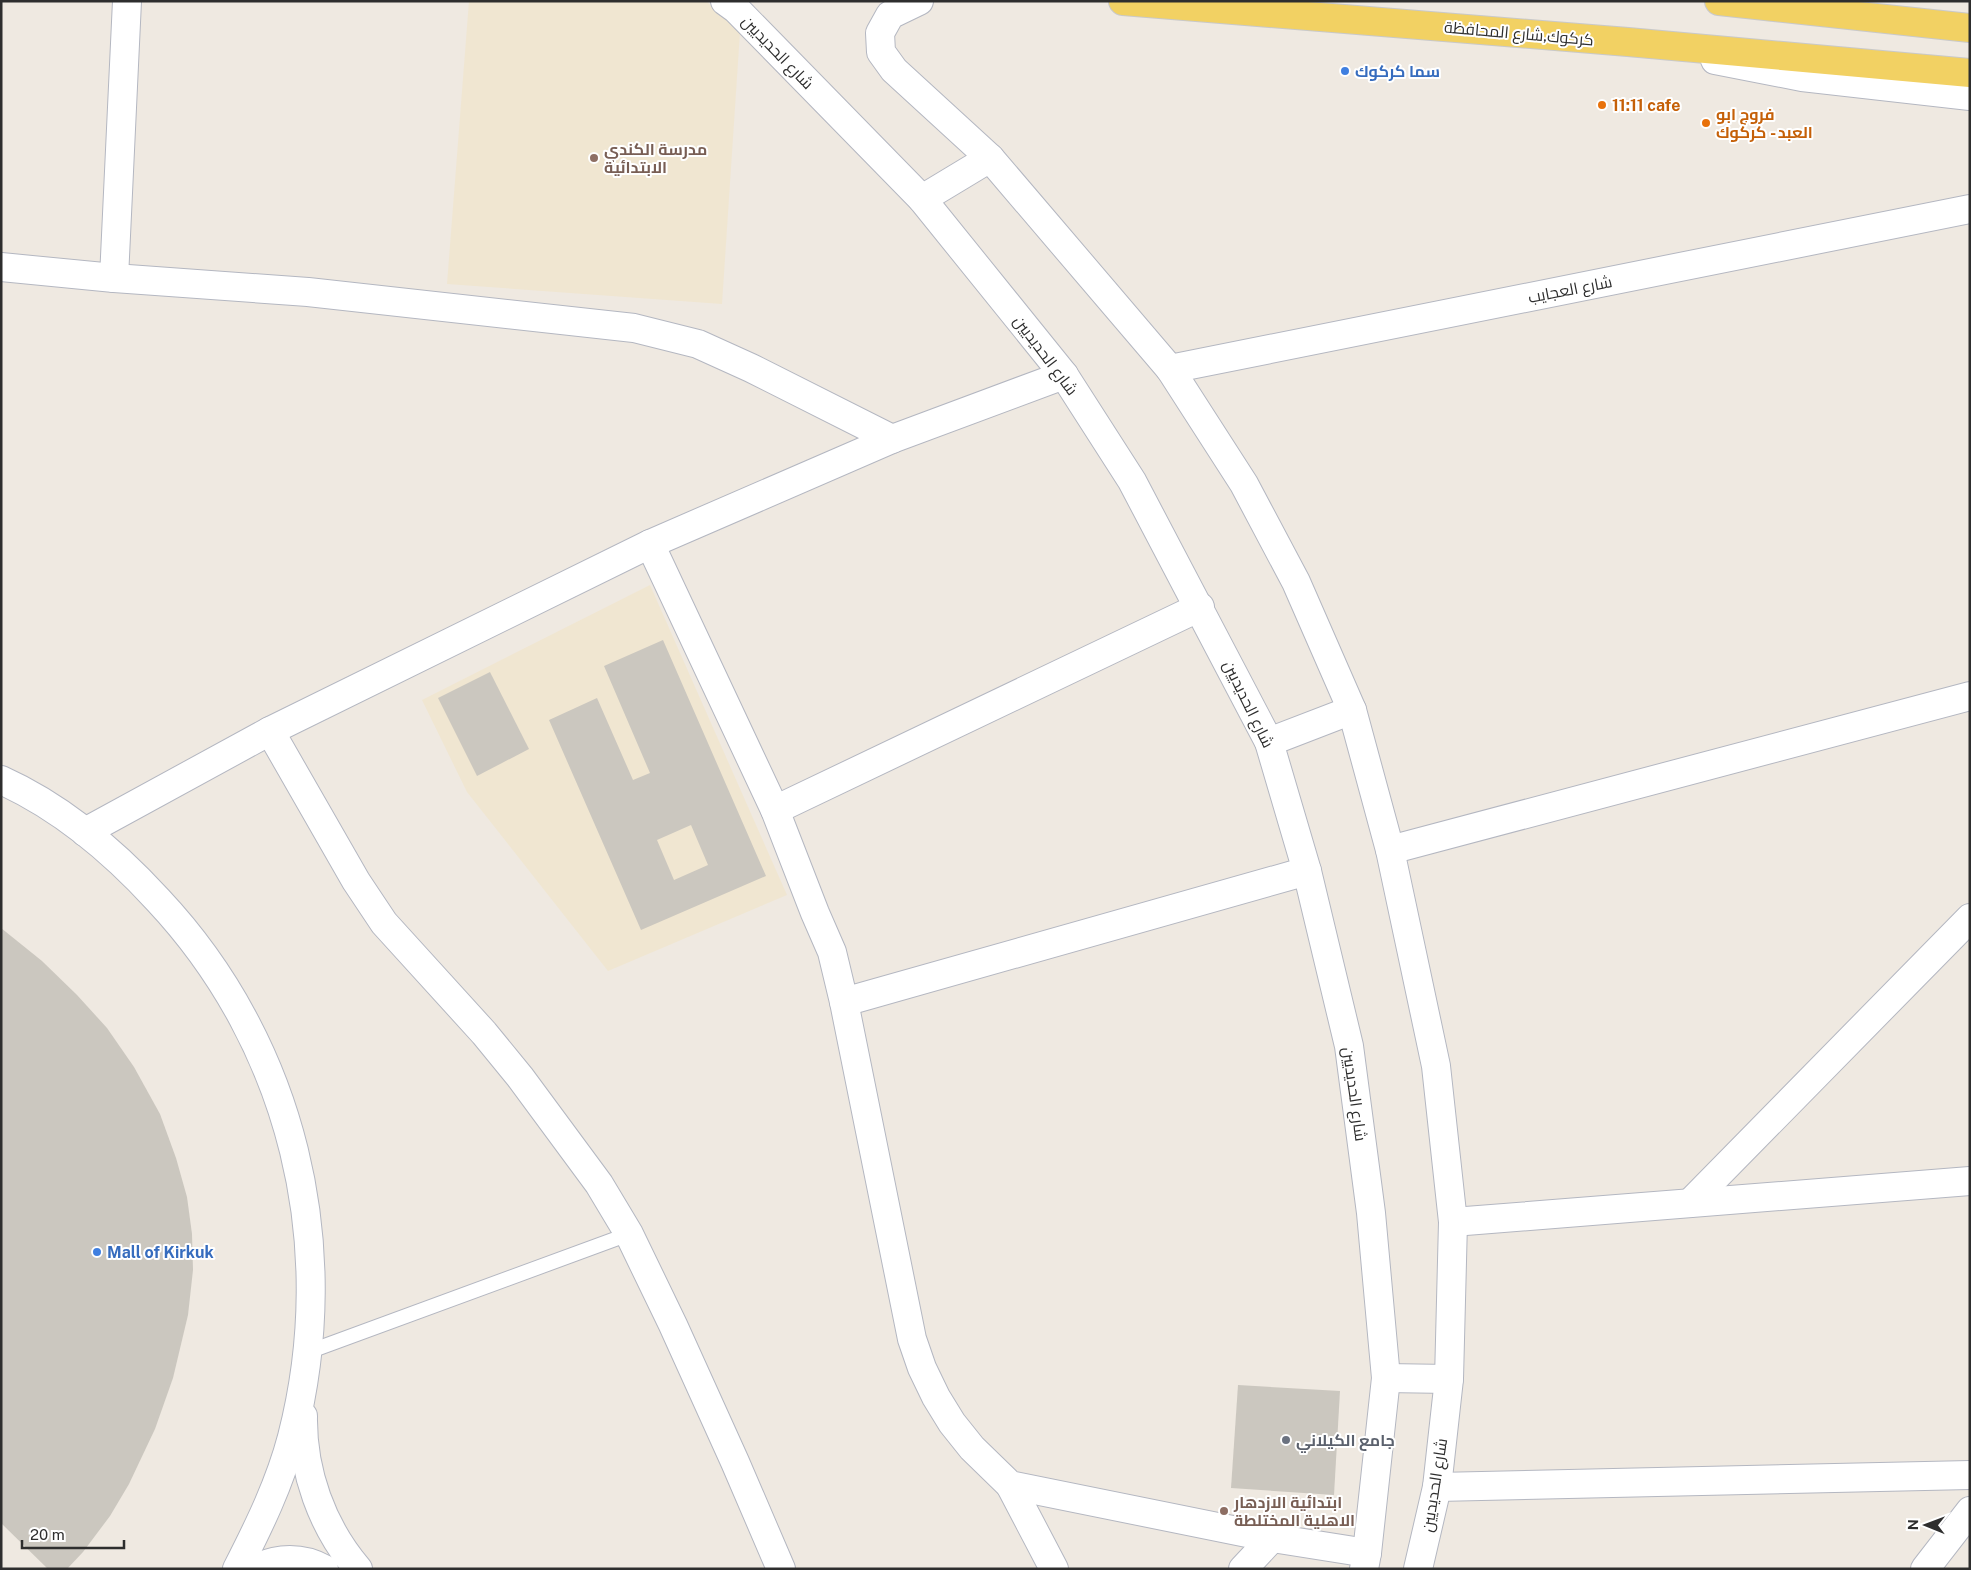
<svg xmlns="http://www.w3.org/2000/svg" width="1971" height="1570" font-family="'Public Sans',Cairo,sans-serif">
<style>
.education{fill:#f0e6d1}
.building{fill:#cbc7bf;fill-rule:evenodd}
.lines{fill:none;stroke-linecap:round;stroke-linejoin:round}
.lane-casing{stroke:#b4b7c1;stroke-width:16}
.street-casing{stroke:#b4b7c1;stroke-width:30}
.secondary-casing{stroke:#b4b7c1;stroke-width:30}
.primary-casing{stroke:#c9c9c9;stroke-width:30}
.lane{stroke:#fff;stroke-width:14}
.street{stroke:#fff;stroke-width:28}
.secondary{stroke:#fff;stroke-width:28}
.primary{stroke:#f2d163;stroke-width:28}
.shop-dot{fill:#3f7fe0;stroke:#fff;stroke-width:2}
.food-dot{fill:#e8710a;stroke:#fff;stroke-width:2}
.education-dot{fill:#8d6e63;stroke:#fff;stroke-width:2}
.worship-dot{fill:#6b7280;stroke:#fff;stroke-width:2}
.labels{text-anchor:middle;stroke-width:4;stroke-linejoin:round;paint-order:stroke}
.street-label{font-size:16px;fill:#2e2e2e;stroke:#fff}
.shop-label{font-size:16px;font-weight:bold;fill:#366cbe;stroke:#fff;text-anchor:start}
.food-label{font-size:16px;font-weight:bold;fill:#c56008;stroke:#fff;text-anchor:start}
.education-label{font-size:16px;font-weight:bold;fill:#785e54;stroke:#fff;text-anchor:start}
.worship-label{font-size:16px;font-weight:bold;fill:#5b616d;stroke:#fff;text-anchor:start}
</style>
<rect width="100%" height="100%" fill="#efe9e1"/>
<g class="education">
<path d="M 469,1 L 706,1 L 740,32 L 722,304 L 447,284 Z"/>
<path d="M 650,585 L 787,895 L 608,971 L 467,792 L 422,700 Z"/>
</g>
<g class="building">
<path d="M 663,640 L 766,876 L 641,930 L 549,720 L 597,698 L 633,780 L 650,773 L 604,666 ZM 691,825 L 708,865 L 674,880 L 657,840 Z"/>
<path d="M 490,672 L 529,749 L 477,776 L 438,698 Z"/>
<path d="M 1,928 L 42,961 L 77,995 L 107,1028 L 134,1067 L 160,1114 L 176,1158 L 187,1197 L 192,1234 L 193,1270 L 188,1315 L 173,1378 L 155,1429 L 129,1484 L 110,1516 L 83,1552 L 67,1569 L 48,1569 L 1,1523 Z"/>
<path d="M 1238,1385 L 1340,1391 L 1334,1495 L 1231,1488 Z"/>
</g>
<g class="lines">
<g class="lane-casing">
<path id="lane" d="M 308,1352 L 629,1234"/>
</g>
<g class="street-casing">
<g id="street">
<path d="M 1,267 L 114,278 L 308,292 L 634,328 L 698,344 L 751,368 L 892,439"/>
<path d="M 114,278 L 127,1"/>
<path d="M 1170,369 L 1970,209"/>
<path d="M 650,544 L 775,810 L 815,913 L 832,952 L 844,1002 L 912,1339 L 922,1368 L 936,1397 L 952,1423 L 972,1448 L 1010,1485 L 1272,1538 L 1367,1553"/>
<path d="M 270,731 L 356,881 L 384,923 L 484,1033 L 520,1077 L 599,1184 L 629,1234 L 673,1325 L 735,1462 L 781,1569"/>
<path d="M 775,810 L 1200,607"/>
<path d="M 85,832 L 270,731 L 650,544 L 892,439 L 1064,375"/>
<path d="M 1390,850 L 1970,696"/>
<path d="M 844,1002 L 1307,871"/>
<path d="M 1690,1203 L 1970,918"/>
<path d="M 1453,1222 L 1970,1181"/>
<path d="M 1010,1485 L 1054,1569"/>
<path d="M 1437,1487 L 1970,1475"/>
<path d="M 1243,1569 L 1272,1538"/>
<path d="M 1925,1569 L 1970,1511"/>
</g>
</g>
<g class="secondary-casing">
<g id="secondary">
<path d="M 725,1 L 736,9 L 922,199 L 1064,375 L 1132,481 L 1269,742 L 1307,871 L 1349,1046 L 1371,1213 L 1386,1378 L 1367,1553 L 1364,1569"/>
<path d="M 919,1 L 890,15 L 880,33 L 881,52 L 894,70 L 990,158 L 1170,369 L 1244,484 L 1296,582 L 1352,710 L 1390,850 L 1436,1066 L 1453,1222 L 1449,1379 L 1437,1487 L 1418,1569"/>
<path d="M 1715,60 L 1802,77 L 1970,96"/>
<path d="M 922,199 L 990,158"/>
<path d="M 1269,742 L 1352,710"/>
<path d="M 1,780 C 61,807 114,852 158,900 C 293,1044 341,1246 292,1437 C 280,1483 259,1526 237,1569"/>
<path d="M 1386,1378 L 1449,1379"/>
<path d="M 303,1416 C 302,1471 322,1527 358,1569"/>
<path d="M 255,1569 C 277,1557 303,1557 324,1569"/>
</g>
</g>
<g class="primary-casing">
<g id="primary">
<path d="M 1123,1 L 1628,42 L 1970,73"/>
<path d="M 1719,1 L 1970,28"/>
</g>
</g>
<use href="#lane" class="lane"/>
<use href="#street" class="street"/>
<use href="#secondary" class="secondary"/>
<use href="#primary" class="primary"/>
</g>
<g class="shop-dot">
<circle cx="1345" cy="71" r="5"/>
<circle cx="97" cy="1252" r="5"/>
</g>
<g class="food-dot">
<circle cx="1602" cy="105" r="5"/>
<circle cx="1706" cy="123" r="5"/>
</g>
<g class="education-dot">
<circle cx="594" cy="158" r="5"/>
<circle cx="1224" cy="1511" r="5"/>
</g>
<circle class="worship-dot" cx="1286" cy="1440" r="5"/>
<g class="labels">
<g class="street-label">
<text transform="translate(1519 33) rotate(5)" y="6">كركوك,شارع المحافظة</text>
<text transform="translate(778 52) rotate(46)" y="6">شارع الحديديين</text>
<text transform="translate(1570 289) rotate(-11)" y="6">شارع العجايب</text>
<text transform="translate(1046 355) rotate(53)" y="6">شارع الحديديين</text>
<text transform="translate(1249 704) rotate(64)" y="6">شارع الحديديين</text>
<text transform="translate(1355 1094) rotate(82)" y="6">شارع الحديديين</text>
<text transform="translate(1434 1485) rotate(-81)" y="6">شارع الحديديين</text>
</g>
<g class="shop-label">
<text x="1355" y="77">سما كركوك</text>
<text x="107" y="1258">Mall of Kirkuk</text>
</g>
<g class="food-label">
<text x="1612" y="111">11:11 cafe</text>
<text x="1716" y="120">فروج ابو<tspan x="1716" dy="18">العبد - كركوك</tspan></text>
</g>
<g class="education-label">
<text x="604" y="155">مدرسة الكندي<tspan x="604" dy="18">الابتدائية</tspan></text>
<text x="1234" y="1508">ابتدائية الازدهار<tspan x="1234" dy="18">الاهلية المختلطة</tspan></text>
</g>
<g class="worship-label">
<text x="1296" y="1446">جامع الكيلاني</text>
</g>
</g>
<rect width="1971" height="1570" fill="none" stroke="#2e2e2e" stroke-width="5"/>
<g transform="translate(1926 1525) rotate(271)" stroke="#ffffff" stroke-width="4" paint-order="stroke">
<path d="M0-4L9 19L0 12L-9 19Z" fill="#2e2e2e"/>
<text y="-8" font-size="14" font-weight="bold" text-anchor="middle" fill="#2e2e2e">N</text>
</g>
<path d="M22 1540v8h102v-8" fill="none" stroke="#2e2e2e" stroke-width="2.5"/>
<text x="30" y="1540" font-size="15" fill="#2e2e2e" stroke="#ffffff" stroke-width="4" paint-order="stroke">20 m</text>
</svg>
